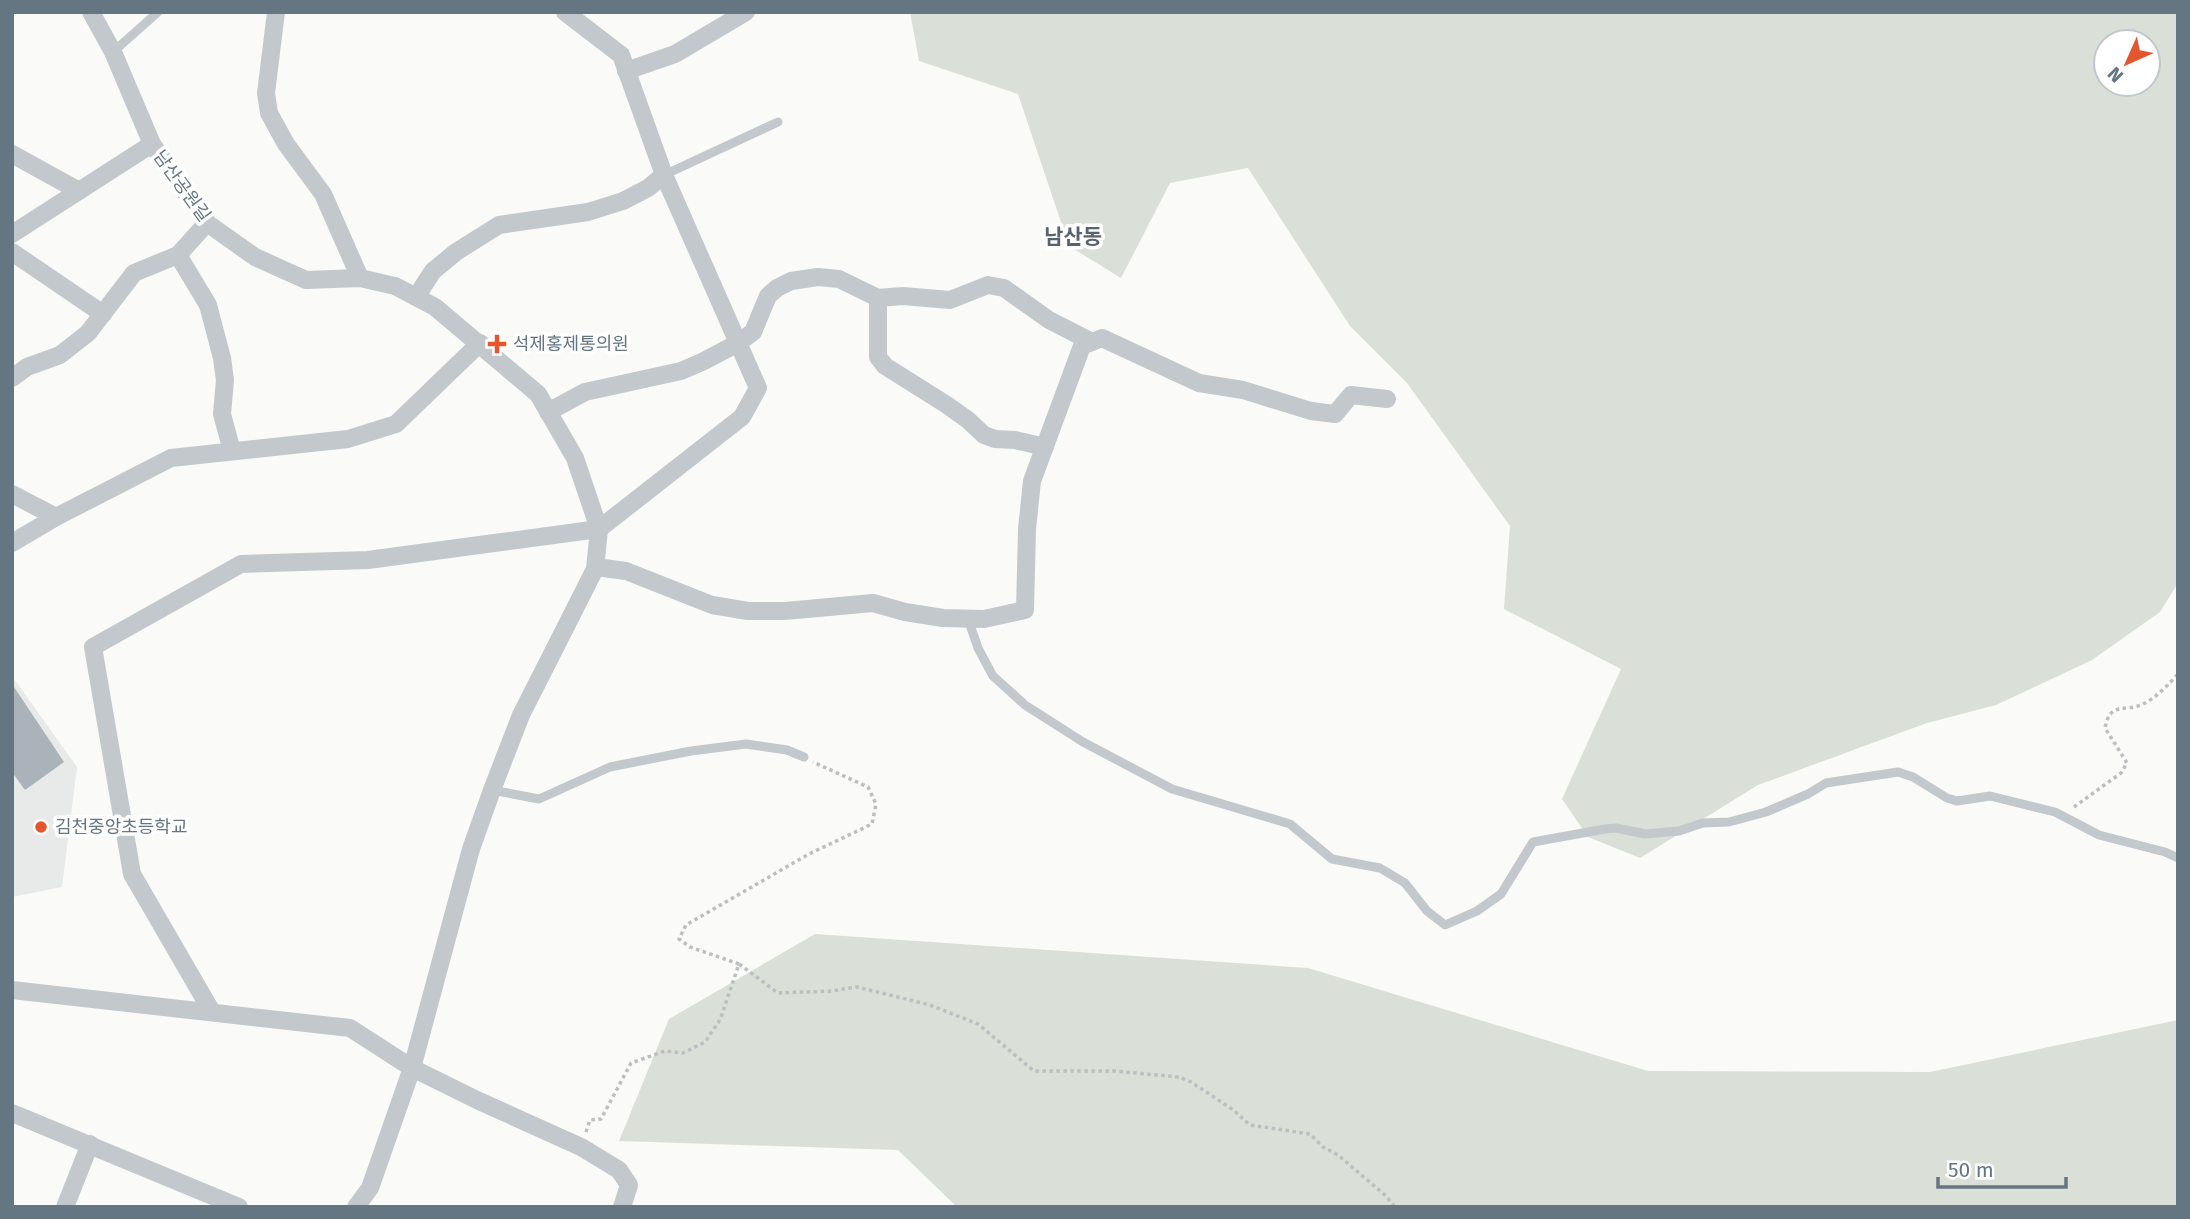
<svg xmlns="http://www.w3.org/2000/svg" width="2190" height="1219" font-family="'Fira Sans','Noto Sans KR',sans-serif">
<style>
.built{fill:#e8e9e9}
.green{fill:#dadfd7;fill-rule:evenodd}
.building{fill:#aab3b9}
.lines{fill:none;stroke-linecap:round;stroke-linejoin:round}
.path{stroke:#bbbfc2;stroke-width:3.5;stroke-dasharray:3.5 3.5;stroke-linecap:butt}
.service{stroke:#c3c8cc;stroke-width:9}
.minor{stroke:#c3c8cc;stroke-width:18}
.poi-dot{fill:#e4572e;stroke:#fff;stroke-width:2.5}
.labels{text-anchor:middle;stroke-width:7;stroke-linejoin:round;paint-order:stroke}
.street-label{font-size:18px;fill:#657683;stroke:#fff}
.poi-label{font-size:18px;fill:#657683;stroke:#fff;text-anchor:start}
.quarter-label{font-size:21px;font-weight:bold;fill:#57646e;stroke:#fff}
</style>
<rect width="100%" height="100%" fill="#fafaf8"/>
<path class="built" d="M 12,676 L 77,767 L 62,887 L 12,897 Z"/>
<g class="green">
<path d="M 910,12 L 2178,12 L 2178,583 L 2160,612 L 2092,660 L 1996,705 L 1927,723 L 1758,785 L 1640,858 L 1588,837 L 1562,799 L 1621,669 L 1504,609 L 1510,526 L 1407,383 L 1350,326 L 1248,168 L 1170,183 L 1121,278 L 1069,246 L 1018,94 L 919,61 ZM 2106,42 L 2148,42 L 2148,84 L 2106,84 Z"/>
<path d="M 815,934 L 1308,968 L 1648,1071 L 1930,1072 L 2178,1020 L 2178,1207 L 957,1207 L 898,1150 L 619,1141 L 669,1019 Z"/>
</g>
<path class="building" d="M 12,684 L 64,762 L 25,790 L 12,772 Z"/>
<g class="lines">
<g class="path">
<path d="M 2074,807 L 2121,773 L 2127,763 L 2105,728 C 2110,700 2126,713 2143,704 C 2156,698 2169,684 2178,674"/>
<path d="M 739,964 L 690,947 L 679,939 L 686,925 L 809,854 L 872,824 L 876,804 L 868,787 L 813,762"/>
<path d="M 586,1132 L 590,1120 L 601,1119 L 631,1063 L 665,1051 L 683,1053 L 705,1042 L 720,1020 L 739,964 L 778,993 L 831,991 L 857,987 L 930,1005 L 978,1024 L 1034,1071 L 1114,1071 L 1179,1077 L 1191,1082 L 1232,1109 L 1250,1125 L 1310,1134 L 1323,1147 L 1338,1155 L 1386,1196 L 1395,1207"/>
</g>
<g class="service">
<path d="M 113,52 L 158,12"/>
<path d="M 664,175 L 778,122"/>
<path d="M 968,619 L 978,648 L 993,676 L 1025,705 L 1083,742 L 1172,789 L 1290,824 L 1332,859 L 1380,868 L 1405,883 L 1427,911 L 1445,925 L 1477,911 L 1501,894 L 1533,842 L 1605,829 L 1616,828 L 1645,834 L 1679,831 L 1703,823 L 1729,822 L 1766,812 L 1808,794 L 1826,783 L 1898,772 L 1913,777 L 1947,798 L 1957,801 L 1990,796 L 2055,812 L 2099,835 L 2165,852 L 2178,858"/>
<path d="M 492,790 L 539,799 L 610,767 L 691,751 L 746,744 L 787,750 L 804,757"/>
</g>
<g class="minor">
<path d="M 91,12 L 113,52 L 152,144 L 207,223 L 255,257 L 306,280 L 360,278 L 395,286 L 435,307 L 538,394 L 575,458 L 599,529 L 595,569 L 521,715 L 492,790 L 471,849 L 412,1068 L 370,1188 L 356,1207"/>
<path d="M 276,12 L 266,93 L 269,113 L 286,144 L 323,194 L 360,278"/>
<path d="M 626,71 L 675,54 L 746,12"/>
<path d="M 12,154 L 79,191"/>
<path d="M 12,234 L 152,144"/>
<path d="M 12,252 L 103,314"/>
<path d="M 178,255 L 208,305 L 222,358 L 225,380 L 222,414 L 232,451"/>
<path d="M 416,297 L 433,271 L 456,252 L 499,225 L 588,212 L 623,201 L 648,188 L 664,175"/>
<path d="M 878,298 L 878,357 L 885,366 L 947,405 L 968,420 L 984,435 L 995,439 L 1015,440 L 1045,447"/>
<path d="M 12,378 L 27,367 L 60,355 L 88,333 L 134,273 L 178,255 L 207,223"/>
<path d="M 548,412 L 585,392 L 681,371 L 704,361 L 738,343 L 753,332 L 768,296 L 777,288 L 791,281 L 818,277 L 839,279 L 878,298 L 903,296 L 950,300 L 988,285 L 1004,288 L 1049,320 L 1092,342"/>
<path d="M 12,494 L 56,517"/>
<path d="M 12,543 L 56,517 L 171,458 L 348,439 L 396,424 L 480,343"/>
<path d="M 596,567 L 626,571 L 712,605 L 748,611 L 785,611 L 873,603 L 905,612 L 943,618 L 984,619 L 1025,610 L 1027,529 L 1032,481 L 1082,346 L 1102,338 L 1199,383 L 1243,390 L 1311,411 L 1335,414 L 1351,395 L 1387,399"/>
<path d="M 12,990 L 350,1028 L 412,1068 L 479,1101 L 581,1147 L 619,1170 L 629,1185 L 622,1207"/>
<path d="M 212,1012 L 132,874 L 93,647 L 241,564 L 368,560 L 599,529 L 742,417 L 758,388 L 664,175 L 621,55 L 565,12"/>
<path d="M 12,1113 L 239,1207"/>
<path d="M 65,1207 L 90,1144"/>
</g>
</g>
<g class="poi-dot">
<path d="M493.5 333.5h7v7h7v7h-7v7h-7v-7h-7v-7h7z"/>
<circle cx="41" cy="827" r="7"/>
</g>
<g class="labels">
<g class="street-label">
<text transform="translate(182 186) rotate(54)" y="6">남산공원길</text>
</g>
<g class="poi-label">
<text x="513" y="350">석제홍제통의원</text>
<text x="55" y="833">김천중앙초등학교</text>
</g>
<g class="quarter-label">
<text x="1073" y="244">남산동</text>
</g>
</g>
<rect width="2190" height="1219" fill="none" stroke="#657683" stroke-width="28"/>
<g transform="translate(2127 63) rotate(225)"><circle r="33" fill="#ffffff" stroke="#c1c8cd" stroke-width="2"/>
<path d="M0-5L12 26L0 18L-12 26Z" fill="#e4572e"/>
<text y="-10" font-size="19" font-weight="bold" text-anchor="middle" fill="#657683">N</text>
</g>
<path d="M1938 1177v10h128v-10" fill="none" stroke="#657683" stroke-width="3.5"/>
<text x="1948" y="1177" font-size="21" fill="#657683" stroke="#ffffff" stroke-width="5" paint-order="stroke">50 m</text>
</svg>
